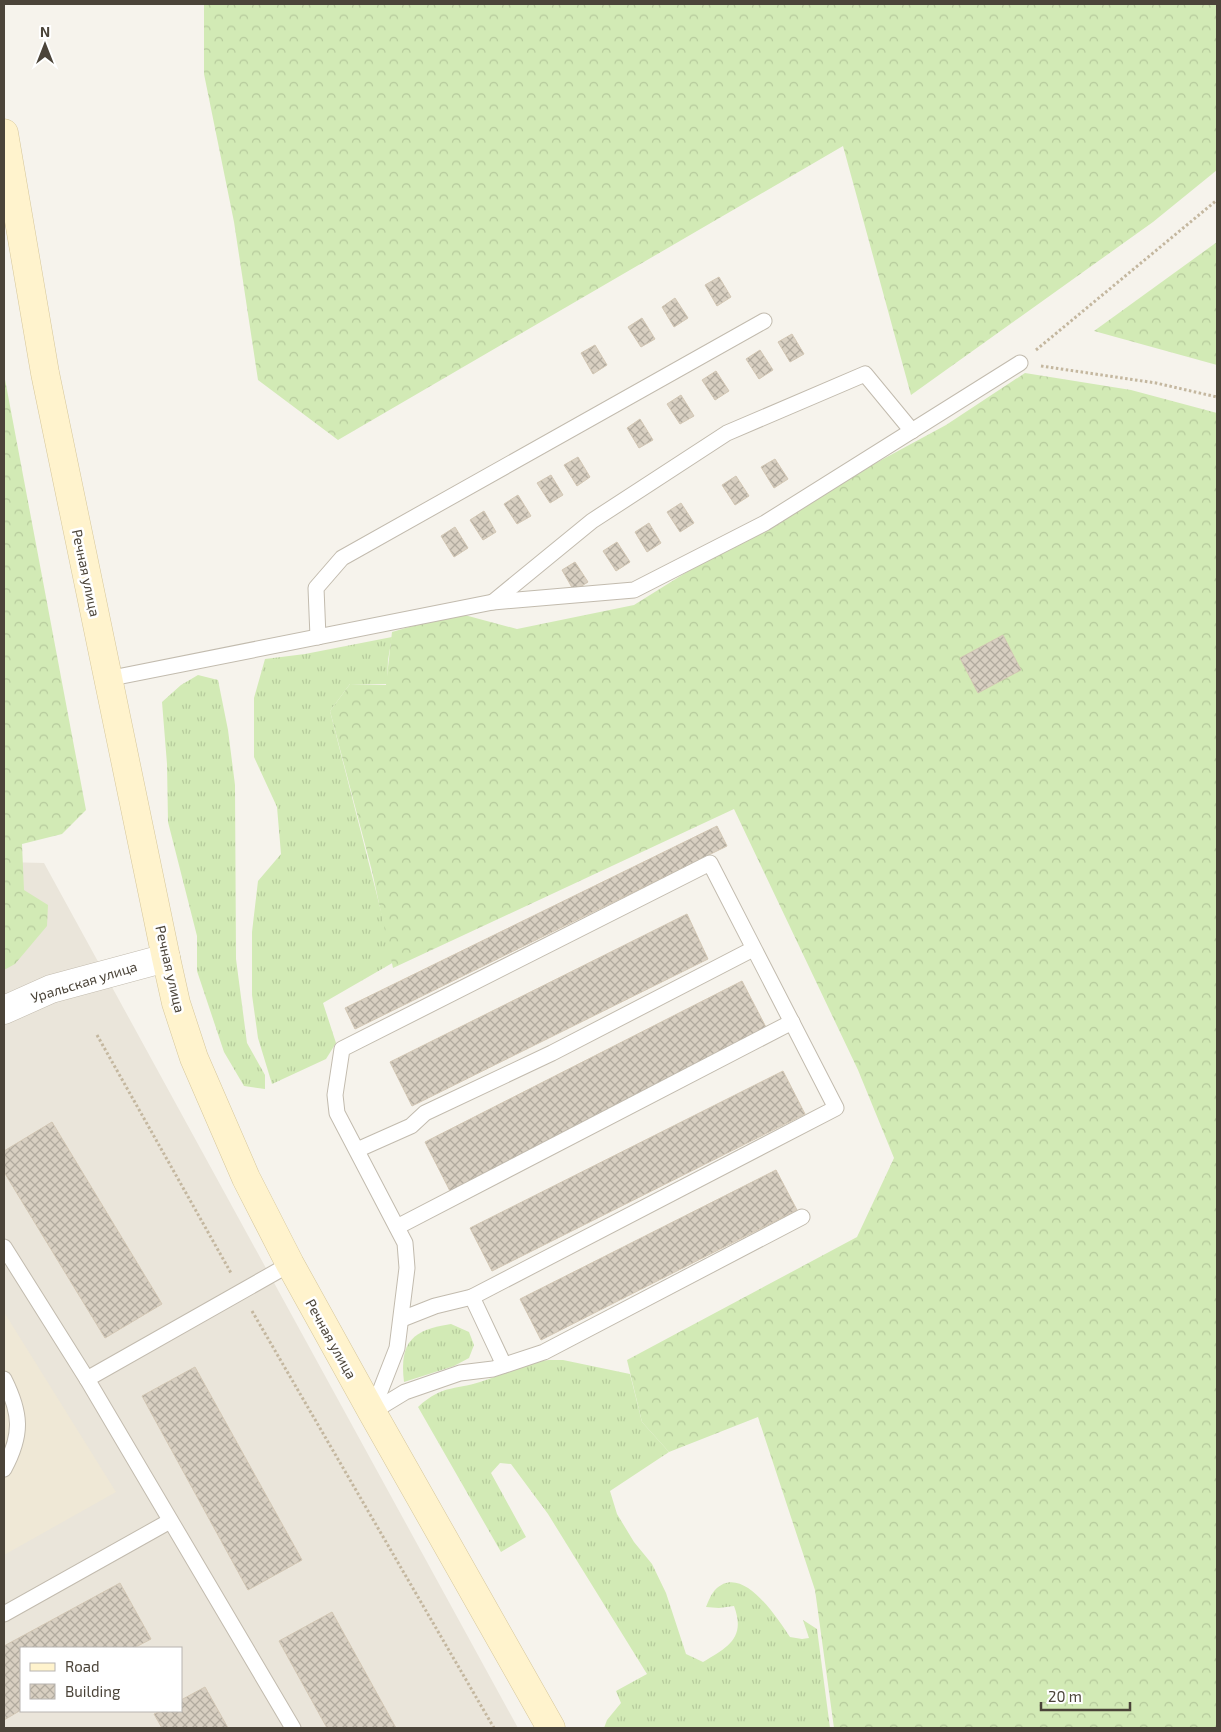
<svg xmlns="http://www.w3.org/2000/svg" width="1221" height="1732" font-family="'Exo 2',sans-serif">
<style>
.residential{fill:#eae5da;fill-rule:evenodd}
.education{fill:#efe8d6}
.grass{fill:url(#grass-tufts)}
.forest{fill:url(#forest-crowns)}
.building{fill:url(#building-cross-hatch);stroke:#d3c7b4}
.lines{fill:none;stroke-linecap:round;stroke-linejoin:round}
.lane-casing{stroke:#c2bbae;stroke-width:17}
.street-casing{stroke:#c2bbae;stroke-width:29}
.secondary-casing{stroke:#d6c79b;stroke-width:29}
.path{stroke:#c4b79f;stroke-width:3;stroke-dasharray:2.5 2.5;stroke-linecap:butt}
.lane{stroke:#fff;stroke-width:15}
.street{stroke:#fff;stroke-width:28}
.secondary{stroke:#fff3cd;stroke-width:28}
.labels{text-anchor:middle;stroke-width:5;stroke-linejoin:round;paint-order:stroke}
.street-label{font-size:14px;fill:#4b4439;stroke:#fff}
</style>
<defs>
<pattern id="grass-tufts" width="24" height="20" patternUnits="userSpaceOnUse" patternTransform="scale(1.25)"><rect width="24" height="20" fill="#d2eab5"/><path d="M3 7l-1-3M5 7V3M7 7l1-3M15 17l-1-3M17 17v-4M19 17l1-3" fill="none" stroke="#b6ca9c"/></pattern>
<pattern id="forest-crowns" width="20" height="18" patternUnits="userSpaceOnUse" patternTransform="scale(1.25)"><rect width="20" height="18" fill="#d2eab5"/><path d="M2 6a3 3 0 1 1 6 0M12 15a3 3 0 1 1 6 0" fill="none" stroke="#b6ca9c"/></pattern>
<pattern id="building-cross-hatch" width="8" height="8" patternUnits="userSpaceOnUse" patternTransform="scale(1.25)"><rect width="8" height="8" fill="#d8cfc1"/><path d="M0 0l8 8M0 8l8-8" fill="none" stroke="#b1aa9e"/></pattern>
</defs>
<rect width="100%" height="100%" fill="#f6f3ec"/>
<path class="residential" d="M 4,862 L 44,863 L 518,1728 L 4,1728 ZM 21,1648 L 181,1648 L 181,1711 L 21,1711 Z"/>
<path class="education" d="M 4,1312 L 116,1492 L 4,1555 Z"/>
<g class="grass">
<path d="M 392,637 L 388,660 L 387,684 L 350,684 L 330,711 L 394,962 L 323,1003 L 336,1043 L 326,1059 L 272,1084 L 258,1038 L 252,995 L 252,932 L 258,881 L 281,854 L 277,807 L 254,757 L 254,698 L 265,659 L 305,654 Z"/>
<path d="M 198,675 L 218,680 L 228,730 L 235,785 L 236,959 L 247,1043 L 265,1075 L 265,1089 L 244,1086 L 224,1052 L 197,971 L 197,936 L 168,822 L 167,764 L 162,702 L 181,685 Z"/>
<path d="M 451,1324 L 469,1332 L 474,1345 L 469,1358 L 454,1366 L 404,1382 C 399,1341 413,1330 451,1324 Z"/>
<path d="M 549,1360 L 563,1360 L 630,1374 L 642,1422 L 669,1452 L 610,1491 L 617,1514 L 634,1542 L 652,1564 L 666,1593 L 686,1654 L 703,1662 C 728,1647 746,1638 734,1606 L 719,1608 L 706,1607 C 708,1602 711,1594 715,1590 C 742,1562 777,1618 790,1637 L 802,1639 L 809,1638 L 803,1620 L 817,1629 L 830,1728 L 604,1728 L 607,1720 L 621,1703 L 616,1691 L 647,1674 L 548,1514 L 511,1464 L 500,1463 L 491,1473 L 526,1537 L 501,1552 L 418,1407 C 444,1383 457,1391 486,1380 C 509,1372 524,1362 549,1360 Z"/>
</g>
<g class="forest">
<path d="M 204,4 L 1217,4 L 1217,170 L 1153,222 L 911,395 L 843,146 L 338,440 L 258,380 L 234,222 L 204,74 Z"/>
<path d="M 1217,242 L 1217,365 L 1094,331 Z"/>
<path d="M 1025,373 L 1131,390 L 1217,413 L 1217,1728 L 834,1728 L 815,1590 L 758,1417 L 669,1452 L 642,1422 L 627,1360 L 857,1237 L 894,1158 L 858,1070 L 734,809 L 393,968 L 372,871 L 330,711 L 350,684 L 386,685 L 392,632 L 457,613 L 517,629 L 634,605 L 765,523 L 946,425 Z"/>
<path d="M 4,374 L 86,810 L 62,834 L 22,844 L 24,890 L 48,905 L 47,926 L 15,964 L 4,970 Z"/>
</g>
<g class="building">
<path d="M 719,277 L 731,297 L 717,306 L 705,285 Z"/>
<path d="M 675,298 L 688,318 L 674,327 L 662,307 Z"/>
<path d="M 642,318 L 655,339 L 641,347 L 628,327 Z"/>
<path d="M 792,334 L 804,354 L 790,362 L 778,342 Z"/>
<path d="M 595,345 L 607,365 L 593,374 L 581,353 Z"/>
<path d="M 760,350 L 773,370 L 759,379 L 746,359 Z"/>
<path d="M 716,371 L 729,391 L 715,400 L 702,380 Z"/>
<path d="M 681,395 L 694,416 L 680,424 L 667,404 Z"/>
<path d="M 640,419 L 653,440 L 639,448 L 627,428 Z"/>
<path d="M 578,457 L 590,477 L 577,486 L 564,465 Z"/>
<path d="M 775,459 L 788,479 L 774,488 L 761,467 Z"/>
<path d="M 551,475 L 563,495 L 550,503 L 537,483 Z"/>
<path d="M 736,476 L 749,496 L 735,505 L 722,485 Z"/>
<path d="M 518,495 L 531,516 L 517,524 L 504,504 Z"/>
<path d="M 681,503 L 694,523 L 680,532 L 667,512 Z"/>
<path d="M 484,511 L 496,532 L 483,540 L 470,520 Z"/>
<path d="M 649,523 L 661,543 L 647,552 L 635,532 Z"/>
<path d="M 455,527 L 468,548 L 454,557 L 441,536 Z"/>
<path d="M 617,542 L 630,562 L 616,571 L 603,551 Z"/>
<path d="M 575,562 L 588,582 L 574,591 L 562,570 Z"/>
<path d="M 1003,635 L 1021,670 L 978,693 L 960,658 Z"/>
<path d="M 717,826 L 727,846 L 355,1029 L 345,1008 Z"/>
<path d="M 687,914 L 708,959 L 412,1106 L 390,1062 Z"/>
<path d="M 742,981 L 769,1033 L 451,1193 L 425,1142 Z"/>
<path d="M 783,1071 L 805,1114 L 492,1271 L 470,1228 Z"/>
<path d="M 52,1122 L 162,1304 L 105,1338 L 4,1172 L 4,1151 Z"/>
<path d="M 776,1170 L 797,1210 L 541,1340 L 520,1299 Z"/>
<path d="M 195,1367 L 302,1560 L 248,1590 L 142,1396 Z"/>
<path d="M 120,1583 L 151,1639 L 134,1648 L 21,1648 L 21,1710 L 4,1720 L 4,1646 Z"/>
<path d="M 332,1612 L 396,1728 L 327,1728 L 279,1641 Z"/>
<path d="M 205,1687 L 228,1728 L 162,1728 L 154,1714 L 161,1711 L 181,1711 L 181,1700 Z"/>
</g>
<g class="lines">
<g class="lane-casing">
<g id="lane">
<path d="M 493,602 L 592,521 L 727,433 L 865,374 L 912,431"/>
<path d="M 318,637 L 316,588 L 342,558 L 764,321"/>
<path d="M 107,679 L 493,602 L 634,590 L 765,523 L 1020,363"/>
<path d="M 357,1150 L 411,1126 L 425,1113 L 552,1053 L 753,949"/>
<path d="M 397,1227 L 792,1022"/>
<path d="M 4,1247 L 87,1379 L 293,1728"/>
<path d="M 402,1319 L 435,1306 L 472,1297"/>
<path d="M 4,1379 C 21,1413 23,1434 4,1469"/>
<path d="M 87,1379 L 290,1264"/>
<path d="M 372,1412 L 397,1348 L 407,1268 L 405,1243 L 337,1113 L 335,1095 L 342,1049 L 710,863 L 836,1108 L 472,1297 L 504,1365"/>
<path d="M 372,1412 L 405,1392 L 460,1373 L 493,1369 L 544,1352 L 802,1217"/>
<path d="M 4,1614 L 170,1521"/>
</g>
</g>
<g class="street-casing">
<path id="street" d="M 4,1010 L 51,989 L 166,958"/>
</g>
<g class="secondary-casing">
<path id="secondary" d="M 4,133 L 45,373 L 166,958 L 176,1003 L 194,1058 L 246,1178 L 290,1264 L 372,1412 L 551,1728"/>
</g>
<g class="path">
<path d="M 1036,350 L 1217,200"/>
<path d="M 1041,366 L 1156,383 L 1217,397"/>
<path d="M 97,1035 L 231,1273"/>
<path d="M 252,1311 L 494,1728"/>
</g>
<use href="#lane" class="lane"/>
<use href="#street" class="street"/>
<use href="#secondary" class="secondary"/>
</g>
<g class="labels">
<g class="street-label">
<text transform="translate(86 573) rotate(78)" y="5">Речная улица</text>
<text transform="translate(170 969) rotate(77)" y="5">Речная улица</text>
<text transform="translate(84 982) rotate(-17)" y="5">Уральская улица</text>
<text transform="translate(331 1339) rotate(61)" y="5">Речная улица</text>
</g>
</g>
<rect width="1221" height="1732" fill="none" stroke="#4b4439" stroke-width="10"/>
<rect x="20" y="1647" width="162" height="65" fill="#ffffff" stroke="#b7b4b0"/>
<rect x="30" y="1663" width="25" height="8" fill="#fff3cd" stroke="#b7b4b0"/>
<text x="65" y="1672" font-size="15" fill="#4b4439">Road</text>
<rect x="30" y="1684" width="25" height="15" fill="url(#building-cross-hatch)" stroke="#b7b4b0"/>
<text x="65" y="1697" font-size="15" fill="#4b4439">Building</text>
<g transform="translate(45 45)" stroke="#ffffff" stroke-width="4" paint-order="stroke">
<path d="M0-4L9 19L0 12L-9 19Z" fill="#4b4439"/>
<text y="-8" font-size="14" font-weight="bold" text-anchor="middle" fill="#4b4439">N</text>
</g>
<path d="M1041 1702v8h89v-8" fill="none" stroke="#4b4439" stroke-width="2.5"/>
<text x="1048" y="1702" font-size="15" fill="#4b4439" stroke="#ffffff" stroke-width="4" paint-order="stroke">20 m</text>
</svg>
